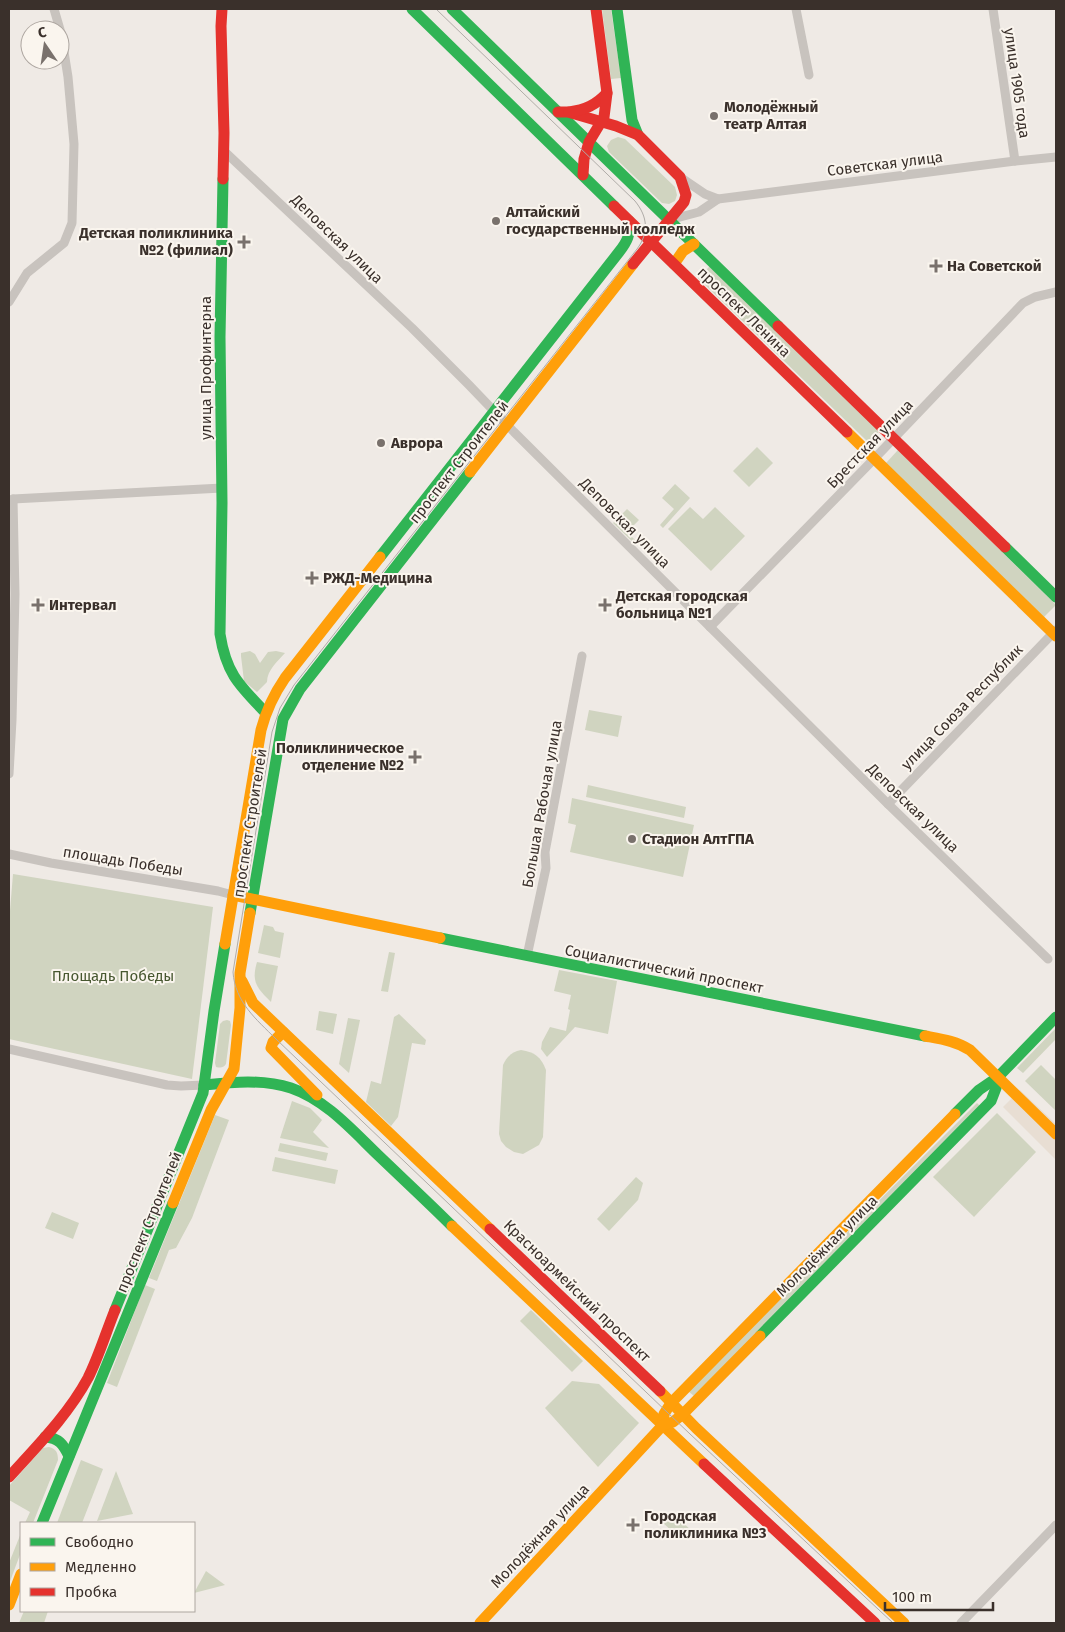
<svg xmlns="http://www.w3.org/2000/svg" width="1065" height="1632" font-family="'Fira Sans',sans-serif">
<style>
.green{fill:#d0d4c0}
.plaza{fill:#e8ded3}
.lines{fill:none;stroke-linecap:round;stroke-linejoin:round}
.street{stroke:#c8c3be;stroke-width:9}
.fast{stroke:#30b455;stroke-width:11}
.slow{stroke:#ff9f0a;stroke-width:11}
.jam{stroke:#e5322d;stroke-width:11}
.tram{stroke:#b0aca8;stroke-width:1}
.poi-dot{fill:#79716c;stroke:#faf5ee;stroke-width:2}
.labels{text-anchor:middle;stroke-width:4;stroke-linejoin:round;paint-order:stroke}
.street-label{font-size:15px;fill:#3a302b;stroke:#faf5ee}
.poi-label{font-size:15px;font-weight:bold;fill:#3a302b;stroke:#faf5ee;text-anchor:start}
.park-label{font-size:15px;fill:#475730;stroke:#faf5ee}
</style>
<rect width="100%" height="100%" fill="#efeae5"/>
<g class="green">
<path d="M 602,9 L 611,9 L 621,78 L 611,79 Z"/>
<path d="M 618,137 L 625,139 L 675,187 L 677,195 L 675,201 L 669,204 L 662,203 L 609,152 L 607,146 L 611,140 Z"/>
<path d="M 710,266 L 880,431 L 868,442 L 698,278 Z"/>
<path d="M 757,447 L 773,463 L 749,487 L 733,471 Z"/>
<path d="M 898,450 L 1056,605 L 1044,617 L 886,463 Z"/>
<path d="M 675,484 L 690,498 L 663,528 L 660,525 L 674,509 L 662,498 Z"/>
<path d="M 690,507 L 703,519 L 715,507 L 745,536 L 711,571 L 668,529 Z"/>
<path d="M 627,509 L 639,520 L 627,532 L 637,542 L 635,544 L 613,523 Z"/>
<path d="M 250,651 L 255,654 L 260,663 L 268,652 L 276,651 L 285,653 C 278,661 267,670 267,682 L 257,692 L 244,681 L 241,656 L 241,653 Z"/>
<path d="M 589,710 L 622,716 L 618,737 L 585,730 Z"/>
<path d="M 588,785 L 686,807 L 684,818 L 586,797 Z"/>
<path d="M 572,798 L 694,825 L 683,877 L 570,852 L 576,825 L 568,823 Z"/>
<path d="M 13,874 L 213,907 L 192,1079 L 9,1039 L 9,923 Z"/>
<path d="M 264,925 L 273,927 L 275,931 L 284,933 L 280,958 L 258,953 Z"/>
<path d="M 389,952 L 395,953 L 388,992 L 381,991 Z"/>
<path d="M 257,962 L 278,966 L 271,1002 C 257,988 251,982 257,962 Z"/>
<path d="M 559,970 L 617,981 L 608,1034 L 575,1027 L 547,1057 L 541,1049 L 542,1042 L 550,1027 L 566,1031 L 570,1010 L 568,1009 L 571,995 L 554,991 Z"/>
<path d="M 319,1011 L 337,1014 L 333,1034 L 316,1030 Z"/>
<path d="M 399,1014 L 426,1040 L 425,1045 L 412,1043 L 398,1117 L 391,1126 L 366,1102 L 371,1081 L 381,1084 L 394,1017 Z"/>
<path d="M 348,1018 L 360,1020 L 349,1073 L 339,1064 Z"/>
<path d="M 227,1020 L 230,1021 L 231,1025 L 226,1064 C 223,1068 221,1068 216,1067 L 215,1063 L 220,1024 L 223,1021 Z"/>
<path d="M 1056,1028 L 1056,1039 L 1023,1073 L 1017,1068 Z"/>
<path d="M 521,1050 C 535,1052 541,1057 546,1070 L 543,1137 L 539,1145 L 523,1154 L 514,1152 L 506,1147 L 501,1141 L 499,1134 L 503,1065 C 507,1056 512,1052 521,1050 Z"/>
<path d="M 1041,1065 L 1056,1080 L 1056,1111 L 1025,1081 Z"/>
<path d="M 292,1101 L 310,1108 L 322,1120 L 313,1132 L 329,1148 L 280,1138 Z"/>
<path d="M 977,1103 L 981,1107 L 694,1396 L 688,1391 Z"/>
<path d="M 997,1113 L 1036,1152 L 974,1217 L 933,1177 Z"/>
<path d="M 215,1115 L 229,1120 L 192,1218 L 176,1248 L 169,1250 L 157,1281 L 149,1278 Z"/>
<path d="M 280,1143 L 328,1153 L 326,1161 L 278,1151 Z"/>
<path d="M 275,1157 L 338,1170 L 335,1184 L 272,1171 Z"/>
<path d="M 636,1177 L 643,1183 L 638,1200 L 609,1231 L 597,1219 Z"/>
<path d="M 52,1212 L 79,1223 L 73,1239 L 45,1228 Z"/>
<path d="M 145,1285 L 155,1289 L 117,1387 L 107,1383 Z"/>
<path d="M 531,1310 L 583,1361 L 572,1372 L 520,1321 Z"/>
<path d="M 572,1381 L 599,1384 L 639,1423 L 598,1467 L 545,1408 Z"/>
<path d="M 49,1447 C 56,1449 58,1452 58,1460 L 33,1523 L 25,1523 L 30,1512 L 9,1500 L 9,1486 L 43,1448 Z"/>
<path d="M 81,1460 L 103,1469 L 82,1523 L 57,1523 Z"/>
<path d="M 116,1471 L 133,1514 L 97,1521 Z"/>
<path d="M 672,1513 L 691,1530 L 682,1540 L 663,1523 Z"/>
<path d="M 21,1533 L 21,1552 L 9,1584 L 9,1563 Z"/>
<path d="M 206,1571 L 225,1585 L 194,1593 Z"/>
<path d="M 24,1611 L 48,1611 L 44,1623 L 19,1623 Z"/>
</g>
<path class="plaza" d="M 1020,1090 L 1056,1124 L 1056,1160 L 1003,1107 Z"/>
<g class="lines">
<g class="street">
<path d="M 796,9 L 809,75"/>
<path d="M 993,9 L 1015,161"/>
<path d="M 224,151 L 412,328 L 469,385 L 514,432 L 888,804 L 1048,959"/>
<path d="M 680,177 L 705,194 L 718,199 L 1015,161 L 1056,157"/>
<path d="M 669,220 L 699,212 L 718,199"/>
<path d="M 9,302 L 27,273 L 64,243 L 72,223 L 74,144 L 68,77 L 61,33 L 54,9"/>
<path d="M 13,499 L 222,488"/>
<path d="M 710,627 L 874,459 L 1023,303 L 1035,297 L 1056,292"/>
<path d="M 9,774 L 12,720 L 15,594 L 13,499"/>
<path d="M 888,804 L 1056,630"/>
<path d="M 9,854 L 51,863 L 218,891 L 233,895"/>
<path d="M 527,956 L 546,868 L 545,852 L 582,656"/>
<path d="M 9,1049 L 167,1085 L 181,1086 L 204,1085"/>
<path d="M 961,1623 L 1056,1525"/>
</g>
<g class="fast">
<path d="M 412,9 L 614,206"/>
<path d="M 452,9 L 778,326"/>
<path d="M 617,9 L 632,120 L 638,135"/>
<path d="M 223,179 L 220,337 L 222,503 L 220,634 C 226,673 239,685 265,712"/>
<path d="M 1005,547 L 1056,597"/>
<path d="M 380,557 L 619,252 C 627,242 631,234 629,221"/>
<path d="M 250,913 L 283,719 L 300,689 L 470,472"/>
<path d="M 440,938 L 925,1036"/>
<path d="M 204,1085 C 233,1082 263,1079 291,1088 C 326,1100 352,1130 378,1155 C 403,1179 428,1202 452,1226"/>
<path d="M 955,1114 L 979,1090 L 998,1077 L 1056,1017"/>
<path d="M 115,1310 L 203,1093 L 214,1011 L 225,944"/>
<path d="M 760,1336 L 991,1101 L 996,1088 L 998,1077"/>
<path d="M 45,1437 C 59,1438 63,1444 69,1456"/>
<path d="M 42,1523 L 173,1203"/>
</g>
<g class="slow">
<path d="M 674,264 L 683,251 L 694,244"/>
<path d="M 847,432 L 1056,636"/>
<path d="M 470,472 L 633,264"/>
<path d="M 233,895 L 440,938"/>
<path d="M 225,944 L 261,730 C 266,711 274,694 285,678 L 380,557"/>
<path d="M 242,981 L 253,1003 L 490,1229"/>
<path d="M 283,1032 L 273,1042 L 271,1048 L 317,1095"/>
<path d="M 925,1036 C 941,1039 956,1041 970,1050 L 1056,1134"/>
<path d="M 173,1203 L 211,1110 L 234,1069 L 240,1008 L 240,973 L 250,913"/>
<path d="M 452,1226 L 704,1464"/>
<path d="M 660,1391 L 696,1428 L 904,1623"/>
<path d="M 663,1425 L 664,1414 L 671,1403 L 955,1114"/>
<path d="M 9,1605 L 21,1574"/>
<path d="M 480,1623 L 663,1425 L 673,1422 L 683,1414 L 760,1336"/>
</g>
<g class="jam">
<path d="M 222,9 L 221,26 L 224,133 L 223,179"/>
<path d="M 558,112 L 568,112 L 616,126 L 638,135 L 680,177 L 686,195 L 684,202 L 633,264"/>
<path d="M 569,112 C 585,110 596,105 607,93"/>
<path d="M 583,175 L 584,159 L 589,142 L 604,117 L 607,93 L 596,9"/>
<path d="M 614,206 L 847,432"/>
<path d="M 778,326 L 1005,547"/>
<path d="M 490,1229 L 660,1391"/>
<path d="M 704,1464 L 875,1623"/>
<path d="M 9,1477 C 37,1446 68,1415 88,1378 C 99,1356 106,1332 115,1310"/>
</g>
<path class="tram" d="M 436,9 L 635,201 C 648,217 649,233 637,249 L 294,685 L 280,708 L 272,732 L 233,972 C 235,1002 256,1019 276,1039 L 690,1434 L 893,1623"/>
</g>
<g class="poi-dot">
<circle cx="714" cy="116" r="5"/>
<circle cx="496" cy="221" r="5"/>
<path d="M241.5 234.5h5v5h5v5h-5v5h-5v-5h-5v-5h5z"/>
<path d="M933.5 258.5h5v5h5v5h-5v5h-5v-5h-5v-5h5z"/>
<circle cx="381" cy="443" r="5"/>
<path d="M309.5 570.5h5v5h5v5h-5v5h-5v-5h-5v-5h5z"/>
<path d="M35.5 597.5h5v5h5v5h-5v5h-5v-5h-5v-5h5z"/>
<path d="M602.5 597.5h5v5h5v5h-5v5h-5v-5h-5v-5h5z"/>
<path d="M412.5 749.5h5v5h5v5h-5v5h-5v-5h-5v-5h5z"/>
<circle cx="632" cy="839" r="5"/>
<path d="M630.5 1517.5h5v5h5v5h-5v5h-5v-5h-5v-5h5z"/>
</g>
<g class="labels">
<g class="street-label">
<text transform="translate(1017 83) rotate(82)" y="5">улица 1905 года</text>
<text transform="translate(885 164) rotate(-7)" y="5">Советская улица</text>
<text transform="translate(337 239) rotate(44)" y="5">Деповская улица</text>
<text transform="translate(744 312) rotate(44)" y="5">проспект Ленина</text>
<text transform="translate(206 368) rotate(-90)" y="5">улица Профинтерна</text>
<text transform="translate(870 444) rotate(-46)" y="5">Брестская улица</text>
<text transform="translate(459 462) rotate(-52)" y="5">проспект Строителей</text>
<text transform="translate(625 523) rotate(45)" y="5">Деповская улица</text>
<text transform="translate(962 707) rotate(-46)" y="5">улица Союза Республик</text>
<text transform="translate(542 804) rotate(-80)" y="5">Большая Рабочая улица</text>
<text transform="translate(913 808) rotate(44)" y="5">Деповская улица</text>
<text transform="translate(250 823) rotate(-81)" y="5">проспект Строителей</text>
<text transform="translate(123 861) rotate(9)" y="5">площадь Победы</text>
<text transform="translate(664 969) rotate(11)" y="5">Социалистический проспект</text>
<text transform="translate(149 1222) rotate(-68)" y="5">проспект Строителей</text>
<text transform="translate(827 1246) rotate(-45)" y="5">Молодёжная улица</text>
<text transform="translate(577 1291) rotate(44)" y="5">Красноармейский проспект</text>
<text transform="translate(540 1536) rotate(-47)" y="5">Молодёжная улица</text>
</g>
<g class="poi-label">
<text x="724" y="112">Молодёжный<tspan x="724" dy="17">театр Алтая</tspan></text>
<text x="506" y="217">Алтайский<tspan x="506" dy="17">государственный колледж</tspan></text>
<text x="233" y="238" text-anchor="end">Детская поликлиника<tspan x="233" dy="17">№2 (филиал)</tspan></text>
<text x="947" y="271">На Советской</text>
<text x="391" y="448">Аврора</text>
<text x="323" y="583">РЖД-Медицина</text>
<text x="616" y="601">Детская городская<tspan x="616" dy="17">больница №1</tspan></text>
<text x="49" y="610">Интервал</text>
<text x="404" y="753" text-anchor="end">Поликлиническое<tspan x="404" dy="17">отделение №2</tspan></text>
<text x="642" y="844">Стадион АлтГПА</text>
<text x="644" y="1521">Городская<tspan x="644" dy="17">поликлиника №3</tspan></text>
</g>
<g class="park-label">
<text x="113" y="981">Площадь Победы</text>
</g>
</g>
<rect width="1065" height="1632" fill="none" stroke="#3a302b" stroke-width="20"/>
<rect x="20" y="1522" width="175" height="90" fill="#faf5ee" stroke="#ada6a0"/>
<rect x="30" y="1538" width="25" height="8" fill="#30b455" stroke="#ada6a0"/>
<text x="65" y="1547" font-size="15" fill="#3a302b">Свободно</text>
<rect x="30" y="1563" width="25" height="8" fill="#ff9f0a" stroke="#ada6a0"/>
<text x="65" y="1572" font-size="15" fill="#3a302b">Медленно</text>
<rect x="30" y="1588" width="25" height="8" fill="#e5322d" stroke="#ada6a0"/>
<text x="65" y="1597" font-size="15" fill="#3a302b">Пробка</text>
<g transform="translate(45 45) rotate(347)"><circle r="24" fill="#faf5ee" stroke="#ada6a0"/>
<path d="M0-4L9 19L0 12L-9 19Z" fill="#79716c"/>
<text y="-8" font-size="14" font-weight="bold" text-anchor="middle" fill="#3a302b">С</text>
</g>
<path d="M885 1602v8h108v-8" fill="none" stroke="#3a302b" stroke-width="2.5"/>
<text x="892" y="1602" font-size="15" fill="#3a302b" stroke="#faf5ee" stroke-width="4" paint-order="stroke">100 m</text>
</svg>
